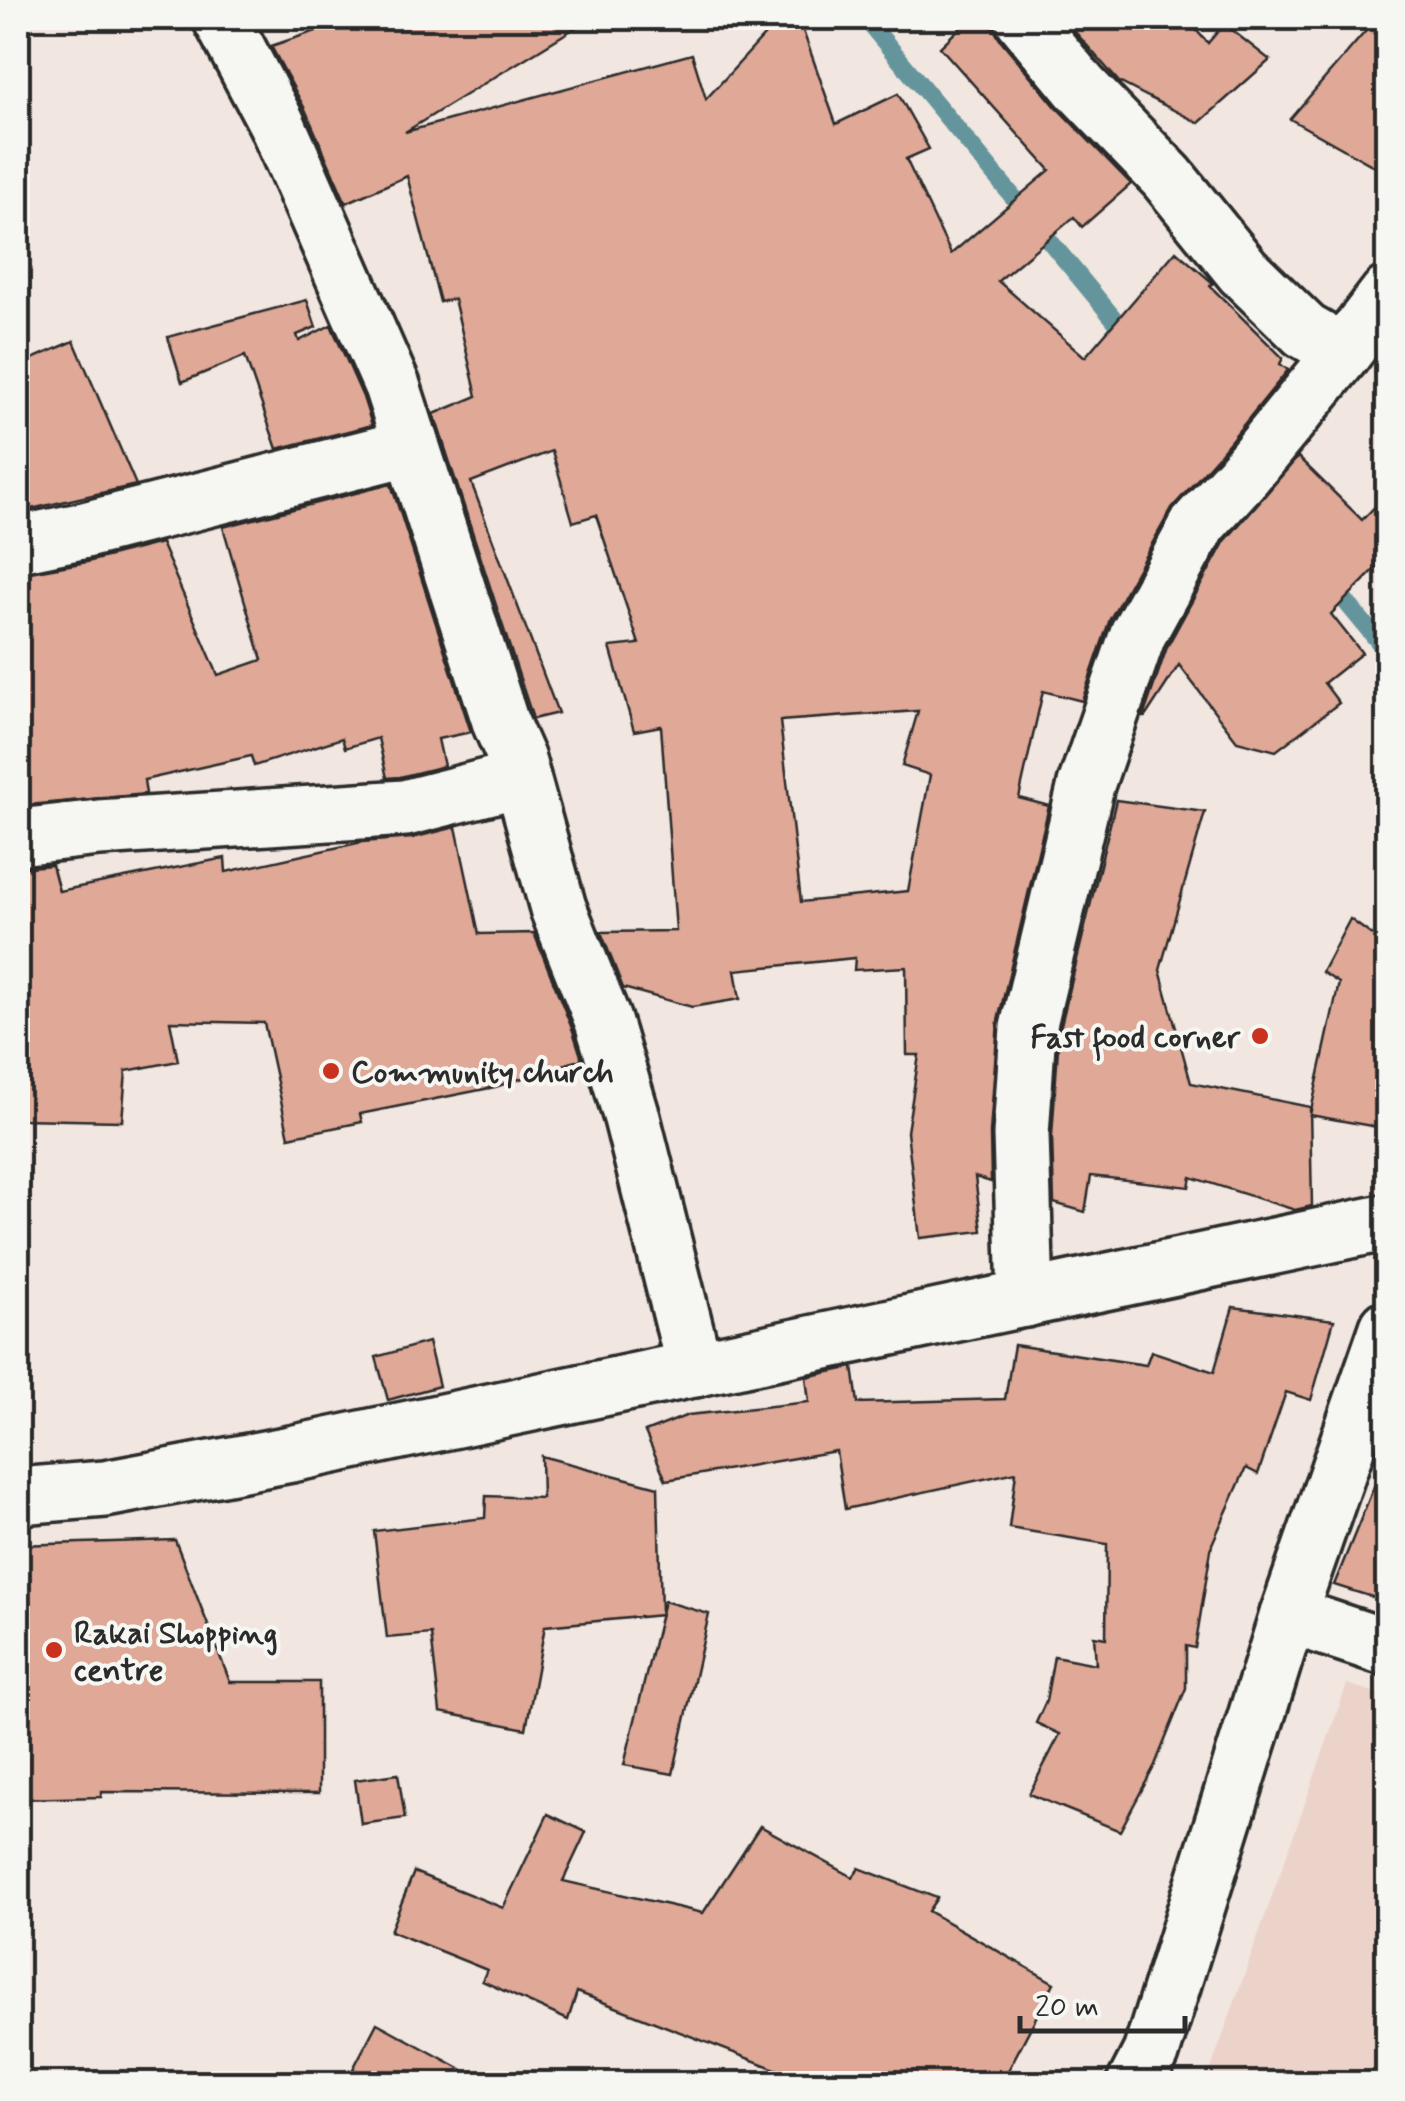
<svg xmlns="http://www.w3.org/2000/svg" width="1405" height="2101" font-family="Mynerve,sans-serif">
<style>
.built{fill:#ecd3ca}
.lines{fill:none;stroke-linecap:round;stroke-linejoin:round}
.stream{stroke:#65959c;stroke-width:18}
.building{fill:#dfa897;stroke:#2b2b2b;stroke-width:2.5;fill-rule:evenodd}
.minor-casing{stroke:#2b2b2b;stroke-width:62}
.tertiary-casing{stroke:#2b2b2b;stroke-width:62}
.minor{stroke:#f6f6f2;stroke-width:55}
.tertiary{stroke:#f6f6f2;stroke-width:55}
.poi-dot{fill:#c8321e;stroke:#f6f6f2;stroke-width:4}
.labels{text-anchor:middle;stroke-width:8;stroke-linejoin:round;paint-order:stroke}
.poi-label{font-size:32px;font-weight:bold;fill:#2b2b2b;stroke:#f6f6f2;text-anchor:start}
</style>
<rect width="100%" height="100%" fill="#f1e6e0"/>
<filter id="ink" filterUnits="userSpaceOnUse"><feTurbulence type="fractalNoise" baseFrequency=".01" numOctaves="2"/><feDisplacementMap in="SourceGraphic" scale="20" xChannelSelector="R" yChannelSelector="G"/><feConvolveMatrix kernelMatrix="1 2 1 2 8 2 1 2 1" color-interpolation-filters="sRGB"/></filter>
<g filter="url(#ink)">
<path class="built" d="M 1347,1684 L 1387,1696 L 1387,2083 L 1206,2083 Z"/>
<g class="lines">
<g class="stream">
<path d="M 865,18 L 1129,337"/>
<path d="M 1329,581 L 1388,653"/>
</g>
</g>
<g class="building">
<path d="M 355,18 L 591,18 L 405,132 L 692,54 L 706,99 L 775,24 L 801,25 L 836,124 L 898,94 L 929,149 L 906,159 L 951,254 L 1050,170 L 940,47 L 970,18 L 988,18 L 999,38 L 1056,107 L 1131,184 L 1082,227 L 1074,217 L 998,281 L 1085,357 L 1176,251 L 1213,283 L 1210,286 L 1283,358 L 1280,364 L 1288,370 L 1219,455 L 1172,508 L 1110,619 L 1082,701 L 1043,691 L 1019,798 L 1049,806 L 998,1021 L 990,1133 L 991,1182 L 975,1177 L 982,1231 L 920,1238 L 907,1132 L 919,1055 L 907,1055 L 906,967 L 854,970 L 855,958 L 735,970 L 740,999 L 692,1007 L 623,988 L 601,932 L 676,931 L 661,726 L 634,731 L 610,647 L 639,644 L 596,515 L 573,522 L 552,451 L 471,482 L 558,713 L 533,719 L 434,414 L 477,396 L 454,299 L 440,302 L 407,176 L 346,203 L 305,109 L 271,46 ZM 918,711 L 902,766 L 930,775 L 908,891 L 801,902 L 780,721 Z"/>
<path d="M 1063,18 L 1185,18 L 1208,43 L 1224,24 L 1270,60 L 1199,123 L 1119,82 Z"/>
<path d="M 1377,18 L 1388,18 L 1388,174 L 1290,119 Z"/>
<path d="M 307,300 L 316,327 L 297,335 L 299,341 L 331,325 L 363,397 L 372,425 L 277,449 L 245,356 L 182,382 L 168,337 Z"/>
<path d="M 74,341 L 136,485 L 18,512 L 18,365 Z"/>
<path d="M 1298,457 L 1362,520 L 1388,493 L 1388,556 L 1331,614 L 1362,653 L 1324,683 L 1339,703 L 1276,751 L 1237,741 L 1179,665 L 1145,717 L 1143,717 L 1167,647 L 1225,541 Z"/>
<path d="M 391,484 L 471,732 L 438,739 L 444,766 L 400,777 L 387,778 L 378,738 L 345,748 L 342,738 L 254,766 L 251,756 L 144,780 L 146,794 L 18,806 L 18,574 L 87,562 L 161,543 L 218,675 L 262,660 L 223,527 Z"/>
<path d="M 1116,800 L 1205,812 L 1160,970 L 1191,1083 L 1310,1107 L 1312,1206 L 1295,1210 L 1191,1177 L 1189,1187 L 1091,1176 L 1085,1212 L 1054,1203 L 1052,1136 L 1059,1033 Z"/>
<path d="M 456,827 L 479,934 L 534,933 L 573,1031 L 582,1059 L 495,1087 L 360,1114 L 362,1122 L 289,1137 L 264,1023 L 170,1021 L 178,1061 L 126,1071 L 122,1121 L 18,1119 L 18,868 L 52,865 L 59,891 L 225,858 L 226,872 L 362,842 L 412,838 Z"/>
<path d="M 1350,919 L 1388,947 L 1388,1129 L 1310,1115 L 1339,983 L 1322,972 Z"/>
<path d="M 1233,1307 L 1334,1320 L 1311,1400 L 1286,1392 L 1258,1474 L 1246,1468 L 1212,1544 L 1195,1648 L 1186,1646 L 1186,1688 L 1155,1765 L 1120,1831 L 1029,1794 L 1060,1734 L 1036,1723 L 1046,1701 L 1054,1656 L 1096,1664 L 1094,1636 L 1106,1638 L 1107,1544 L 1009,1528 L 1016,1472 L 845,1509 L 836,1451 L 666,1480 L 645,1432 L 688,1415 L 809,1402 L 806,1377 L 853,1367 L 858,1403 L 1005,1399 L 1014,1345 L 1146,1365 L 1151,1351 L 1214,1372 Z"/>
<path d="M 428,1342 L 439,1386 L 388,1400 L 376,1357 Z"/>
<path d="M 541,1456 L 658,1487 L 661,1615 L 545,1626 L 526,1729 L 440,1712 L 431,1634 L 387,1638 L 374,1531 L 485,1518 L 486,1496 L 542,1498 Z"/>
<path d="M 1386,1457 L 1388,1458 L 1388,1602 L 1334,1585 Z"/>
<path d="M 175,1540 L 230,1682 L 319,1682 L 319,1793 L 101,1792 L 101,1797 L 18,1799 L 18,1545 Z"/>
<path d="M 664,1601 L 709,1614 L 673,1774 L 624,1765 Z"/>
<path d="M 398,1774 L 405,1818 L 361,1824 L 355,1780 Z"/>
<path d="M 548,1814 L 586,1832 L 563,1881 L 703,1913 L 760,1826 L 853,1877 L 859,1868 L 937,1898 L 928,1911 L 1054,1983 L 1001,2084 L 814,2084 L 577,1992 L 568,2020 L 482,1981 L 487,1970 L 390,1931 L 414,1872 L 503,1908 Z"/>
<path d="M 377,2023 L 489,2084 L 379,2084 L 353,2069 Z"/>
</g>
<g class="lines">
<g class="minor-casing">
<g id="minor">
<path d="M 221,18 L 276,122 L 392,386 L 501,724 L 517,760 L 558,908 L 603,1021 L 632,1118 L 695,1369"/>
<path d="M 1023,18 L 1080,87 L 1167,177 L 1243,271 L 1305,331 L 1343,353"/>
<path d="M 18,544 L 81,531 L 410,447"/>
<path d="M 18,837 L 99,828 L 405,808 L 522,778"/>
<path d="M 1026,1299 L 1021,1135 L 1028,1028 L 1086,785 L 1138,634 L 1199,523 L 1243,475 L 1343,353 L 1388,294"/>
<path d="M 1288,1615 L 1388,1648"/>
<path d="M 1135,2084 L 1151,2053 L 1288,1615 L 1388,1328"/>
</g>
</g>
<g class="tertiary-casing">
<path id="tertiary" d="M 18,1496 L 105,1489 L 291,1454 L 1388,1222"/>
</g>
<use href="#minor" class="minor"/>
<use href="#tertiary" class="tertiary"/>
</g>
</g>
<g class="poi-dot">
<circle cx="1260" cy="1036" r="10"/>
<circle cx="331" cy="1071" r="10"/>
<circle cx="54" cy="1650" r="10"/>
</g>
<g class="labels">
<g class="poi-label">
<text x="1240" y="1047" text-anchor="end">Fast food corner</text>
<text x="351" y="1082">Community church</text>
<text x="74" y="1643">Rakai Shopping<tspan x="74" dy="37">centre</tspan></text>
</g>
</g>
<rect width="1405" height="2101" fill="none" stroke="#f6f6f2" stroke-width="60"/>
<rect x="30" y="30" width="1345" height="2041" fill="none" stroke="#2b2b2b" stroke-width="4" filter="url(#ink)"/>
<path d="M1020 2016v15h165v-15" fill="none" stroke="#2b2b2b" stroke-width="5"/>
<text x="1035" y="2016" font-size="30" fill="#2b2b2b" stroke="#f6f6f2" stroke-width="8" paint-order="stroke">20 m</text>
</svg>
